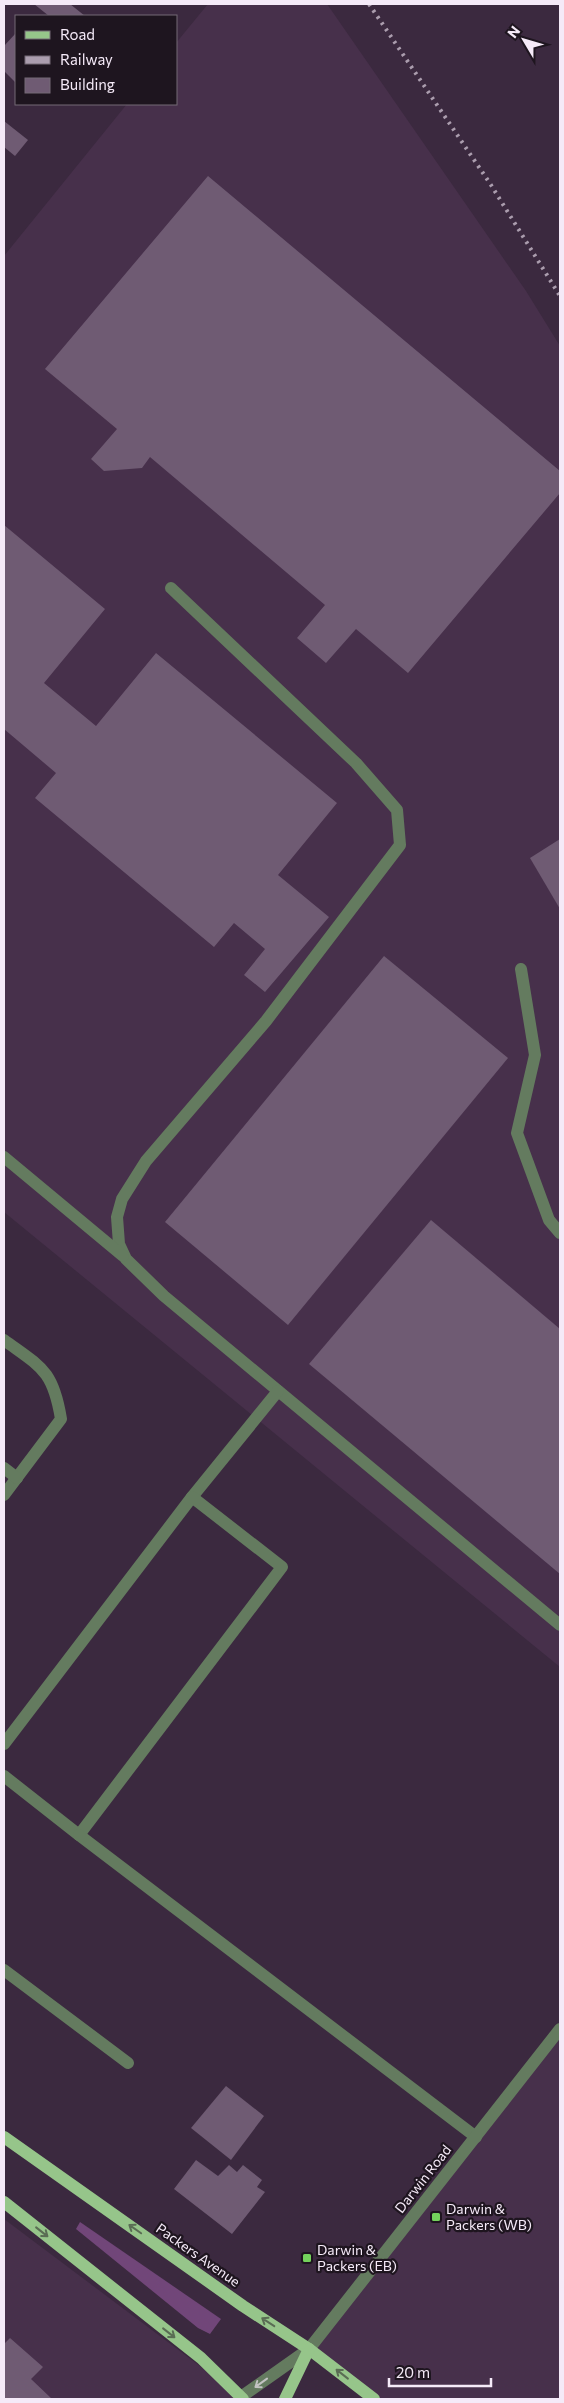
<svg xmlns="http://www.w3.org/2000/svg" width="564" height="2403" font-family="Commissioner,sans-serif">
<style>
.built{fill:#47304b}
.green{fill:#714679}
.building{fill:#6f5b73}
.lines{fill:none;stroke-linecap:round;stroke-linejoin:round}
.minor{stroke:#647b5f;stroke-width:12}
.major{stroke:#96c58a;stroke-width:12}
.rail{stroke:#ab9dae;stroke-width:4;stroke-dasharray:2.5 5;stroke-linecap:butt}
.oneway{stroke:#5a6d54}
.oneway2{stroke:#c2c3c2}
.poi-dot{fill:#74d25c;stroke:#1e151f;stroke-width:2}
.labels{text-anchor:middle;stroke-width:4.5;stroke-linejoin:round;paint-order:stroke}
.street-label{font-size:14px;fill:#f5eaf8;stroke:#1e151f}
.poi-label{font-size:14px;fill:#f5eaf8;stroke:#1e151f;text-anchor:start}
</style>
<rect width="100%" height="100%" fill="#3b293f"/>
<g class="built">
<path d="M 208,4 L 327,4 L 526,291 L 560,346 L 560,1667 L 4,1212 L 4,256 L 127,104 L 176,104 L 176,43 Z"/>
<path d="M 560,2029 L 560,2399 L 374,2399 L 309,2349 Z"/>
<path d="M 4,2219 L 241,2397 L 240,2399 L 4,2399 Z"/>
</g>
<path class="green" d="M 80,2222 L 221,2319 L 210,2334 L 198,2328 L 76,2229 Z"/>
<g class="building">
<path d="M 34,4 L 70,4 L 85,16 L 49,16 Z"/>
<path d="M 16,33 L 16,83 L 4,71 L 4,46 Z"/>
<path d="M 4,121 L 28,140 L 15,156 L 4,147 Z"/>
<path d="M 208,176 L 560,471 L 560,493 L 408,673 L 356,629 L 326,663 L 297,638 L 325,605 L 150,457 L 142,468 L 104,471 L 91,459 L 117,429 L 45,369 Z"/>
<path d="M 4,525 L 105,609 L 44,683 L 96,726 L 156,653 L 337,803 L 278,875 L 329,917 L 265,992 L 244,975 L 265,949 L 234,923 L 214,947 L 35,798 L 56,773 L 4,729 Z"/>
<path d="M 560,839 L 560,909 L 530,858 Z"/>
<path d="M 384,956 L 508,1058 L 288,1325 L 165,1222 Z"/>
<path d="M 431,1220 L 560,1329 L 560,1574 L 309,1364 Z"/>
<path d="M 226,2086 L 264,2116 L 231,2160 L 191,2128 Z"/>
<path d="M 196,2160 L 218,2176 L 229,2165 L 237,2172 L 243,2165 L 262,2180 L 257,2187 L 265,2192 L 232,2234 L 174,2189 Z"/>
<path d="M 10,2338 L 43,2367 L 31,2379 L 52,2399 L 4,2399 L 4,2344 Z"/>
</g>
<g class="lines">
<g class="minor">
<path d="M 171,588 L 356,763 L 397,810 L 400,845 L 266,1021 L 146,1161 L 122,1199 L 117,1217 L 119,1244 L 126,1259 L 164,1296 L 560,1625"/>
<path d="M 521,969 L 535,1055 L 517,1133 L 549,1220 L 560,1233"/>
<path d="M 4,1157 L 123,1256"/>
<path d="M 4,1340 C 41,1367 53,1370 61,1419 L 4,1495"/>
<path d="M 4,1468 L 17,1478"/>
<path d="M 192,1497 L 278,1391"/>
<path d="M 4,1744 L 192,1497 L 282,1567 L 79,1835 L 4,1776"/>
<path d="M 79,1835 L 476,2137"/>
<path d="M 4,1970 L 128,2063"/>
<path d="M 241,2397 L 309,2349 L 560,2029"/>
</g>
<g class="major">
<path d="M 4,2137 L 243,2306 L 309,2349 L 374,2399"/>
<path d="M 4,2202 L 201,2358 L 243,2399"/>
<path d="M 285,2399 L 309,2349"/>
</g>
<path class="rail" d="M 369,4 L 491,185 L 560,296"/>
</g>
<defs><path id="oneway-shaft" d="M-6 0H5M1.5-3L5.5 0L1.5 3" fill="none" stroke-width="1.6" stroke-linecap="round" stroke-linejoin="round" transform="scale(1.25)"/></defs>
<g class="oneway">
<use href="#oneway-shaft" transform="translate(135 2229) rotate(-145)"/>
<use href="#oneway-shaft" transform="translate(42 2232) rotate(38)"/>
<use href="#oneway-shaft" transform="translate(268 2322) rotate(-147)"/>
<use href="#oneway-shaft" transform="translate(169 2333) rotate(38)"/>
<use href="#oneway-shaft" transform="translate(342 2374) rotate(-142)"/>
</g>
<use class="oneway2" href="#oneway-shaft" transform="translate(261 2383) rotate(144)"/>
<g class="poi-dot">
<rect x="431" y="2212" width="10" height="10" rx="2.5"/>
<rect x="302" y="2253" width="10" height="10" rx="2.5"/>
</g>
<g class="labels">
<g class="street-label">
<text transform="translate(423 2179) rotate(-52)" y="5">Darwin Road</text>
<text transform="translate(198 2255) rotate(35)" y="5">Packers Avenue</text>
</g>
<g class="poi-label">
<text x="446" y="2214">Darwin &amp;<tspan x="446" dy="16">Packers (WB)</tspan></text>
<text x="317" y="2255">Darwin &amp;<tspan x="317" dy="16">Packers (EB)</tspan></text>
</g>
</g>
<rect width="564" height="2403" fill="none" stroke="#f5eaf8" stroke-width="10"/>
<rect x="15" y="15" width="162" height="90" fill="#1e151f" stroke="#746a76"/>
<rect x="25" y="31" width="25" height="8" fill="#96c58a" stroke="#746a76"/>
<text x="60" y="40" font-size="15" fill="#f5eaf8">Road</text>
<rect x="25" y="56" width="25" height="8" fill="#ab9dae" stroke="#746a76"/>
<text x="60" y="65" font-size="15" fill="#f5eaf8">Railway</text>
<rect x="25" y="78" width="25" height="15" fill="#6f5b73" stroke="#746a76"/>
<text x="60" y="90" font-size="15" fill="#f5eaf8">Building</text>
<g transform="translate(524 40) rotate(308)" stroke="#1e151f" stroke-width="4" paint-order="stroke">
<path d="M0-4L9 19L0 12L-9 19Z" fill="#f5eaf8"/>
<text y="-8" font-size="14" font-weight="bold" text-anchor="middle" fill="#f5eaf8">N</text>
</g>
<path d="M389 2378v8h102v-8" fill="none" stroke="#f5eaf8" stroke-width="2.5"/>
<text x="396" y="2378" font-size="15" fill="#f5eaf8" stroke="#1e151f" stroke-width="4" paint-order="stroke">20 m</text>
</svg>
